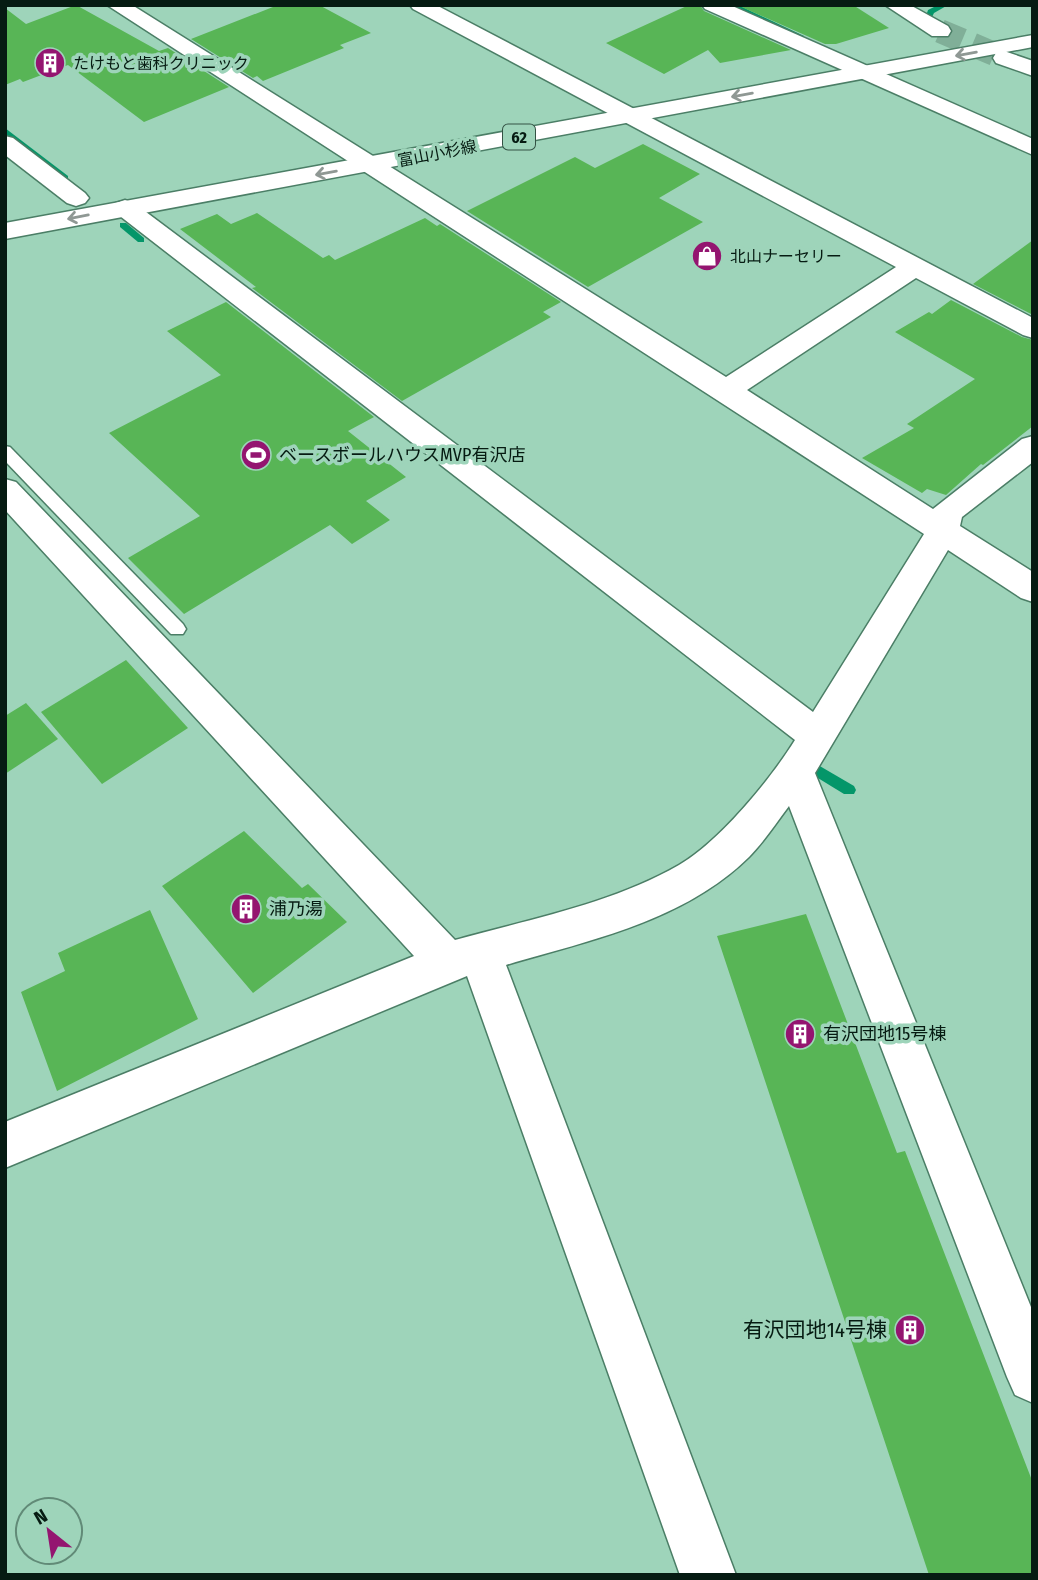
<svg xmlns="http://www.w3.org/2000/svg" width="1038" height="1580" font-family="'Fira Sans Condensed','Noto Sans JP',sans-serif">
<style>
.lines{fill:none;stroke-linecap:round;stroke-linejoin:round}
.stream{fill:#049669;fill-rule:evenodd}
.building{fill:#58b556}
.street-tunnel{stroke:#80af98;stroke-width:24;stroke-dasharray:24 11;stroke-linecap:butt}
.lane-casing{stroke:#4b7e66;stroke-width:3}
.street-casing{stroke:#4b7e66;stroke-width:3}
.primary-casing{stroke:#4b7e66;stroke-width:3}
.lane{fill:#fff;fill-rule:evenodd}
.street{fill:#fff;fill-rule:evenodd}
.primary{fill:#fff;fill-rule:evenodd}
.oneway{stroke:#8f9894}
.labels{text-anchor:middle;stroke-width:7;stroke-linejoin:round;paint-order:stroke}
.far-poi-label{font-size:16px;fill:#061b12;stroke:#9ed4ba;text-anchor:start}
.shield{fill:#9ed4ba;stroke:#345244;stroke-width:2}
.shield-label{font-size:16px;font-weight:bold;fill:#061b12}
.far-street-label{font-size:16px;fill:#061b12;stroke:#9ed4ba}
.poi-label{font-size:18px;fill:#061b12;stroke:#9ed4ba;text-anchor:start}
.near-poi-label{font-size:21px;fill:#061b12;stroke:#9ed4ba;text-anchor:end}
</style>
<rect width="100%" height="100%" fill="#9ed4ba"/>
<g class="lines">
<g class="stream">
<path d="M 727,5 L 738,5 L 804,36 L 797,38 Z"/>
<path d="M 938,5 L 948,5 L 934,13 L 931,19 L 925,19 L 928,10 Z"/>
<path d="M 5,128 L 68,176 L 68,180 L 62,180 L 5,135 Z"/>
<path d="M 120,223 L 126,223 L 144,238 L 144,242 L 138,242 L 120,227 Z"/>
<path d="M 818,765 L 854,786 L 856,790 L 854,794 L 844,794 L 813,775 L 811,771 L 813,767 Z"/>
</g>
</g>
<g class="building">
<path d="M 76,5 L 159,51 L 168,48 L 229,87 L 144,122 L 68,65 L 23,82 L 20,79 L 5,85 L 5,8 L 26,24 Z"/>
<path d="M 278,5 L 319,5 L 371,33 L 340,45 L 344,48 L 263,81 L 257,76 L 253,78 L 191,39 Z"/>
<path d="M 689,5 L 700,5 L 704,11 L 791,50 L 720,63 L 708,50 L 664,74 L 606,43 Z"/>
<path d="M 737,5 L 853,5 L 889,28 L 836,44 L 825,44 Z"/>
<path d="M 643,144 L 700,174 L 659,198 L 703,222 L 588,287 L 467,211 L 575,157 L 595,168 Z"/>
<path d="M 257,213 L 323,258 L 329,255 L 335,260 L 425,218 L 437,226 L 440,224 L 561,302 L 543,312 L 551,317 L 402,401 L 252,288 L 256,287 L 180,229 L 217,214 L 231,224 Z"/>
<path d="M 1033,240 L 1033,315 L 973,284 Z"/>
<path d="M 951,300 L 1022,337 L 1033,340 L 1033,426 L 983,465 L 981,464 L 946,495 L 927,489 L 922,493 L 862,458 L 914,428 L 907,424 L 975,379 L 895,332 L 929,312 L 932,314 Z"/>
<path d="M 226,302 L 374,417 L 348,431 L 406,477 L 366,501 L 390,520 L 352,544 L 330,525 L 184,614 L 128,558 L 200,516 L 109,433 L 221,375 L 167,331 Z"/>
<path d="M 126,660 L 188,728 L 102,784 L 41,712 Z"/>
<path d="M 26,703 L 58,739 L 5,774 L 5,716 Z"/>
<path d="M 244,831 L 302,888 L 308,884 L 347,922 L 253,993 L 162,886 Z"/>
<path d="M 150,910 L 198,1019 L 57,1091 L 21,992 L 65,971 L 58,953 Z"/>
<path d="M 806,914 L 897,1153 L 905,1151 L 1033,1483 L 1033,1575 L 929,1575 L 717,936 Z"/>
</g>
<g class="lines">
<path class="street-tunnel" d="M 940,31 L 1004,58"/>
<g class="lane-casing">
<path id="lane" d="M 5,446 L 10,447 L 183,624 L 186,629 L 183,634 L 171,634 L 5,461 Z"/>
</g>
<g class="street-casing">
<g id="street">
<path d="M 107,5 L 132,5 L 726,377 L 896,267 L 413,9 L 410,5 L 436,5 L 1033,318 L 1033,338 L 1023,335 L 916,278 L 747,390 L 933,509 L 1022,439 L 1033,436 L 1033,462 L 962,517 L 960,526 L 1033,572 L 1033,602 L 1021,598 L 948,550 L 815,773 L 1033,1312 L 1033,1403 L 1015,1395 L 1007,1377 L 789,806 C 776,823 764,842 749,857 C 684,921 591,940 506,965 L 736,1575 L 680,1575 L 467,976 L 5,1168 L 5,1122 L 414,956 L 5,510 L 5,479 L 16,482 L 455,940 C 530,919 611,904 679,865 C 720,841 770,780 795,740 L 116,213 L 112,208 L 116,203 L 125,200 L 134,203 L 813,712 L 924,534 Z"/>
<path d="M 702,5 L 730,5 L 1033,139 L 1033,155 L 705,9 Z"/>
<path d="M 885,5 L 910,5 L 948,26 L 951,31 L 948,36 L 932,36 Z"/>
<path d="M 1004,51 L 1033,61 L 1033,76 L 996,63 L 993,58 L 996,53 Z"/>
<path d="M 5,136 L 13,138 L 85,193 L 89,198 L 85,203 L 76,206 L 67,203 L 5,155 Z"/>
</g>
</g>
<g class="primary-casing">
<path id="primary" d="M 1033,35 L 1033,47 L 5,239 L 5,223 Z"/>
</g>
<use href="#lane" class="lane"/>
<use href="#street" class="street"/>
<use href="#primary" class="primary"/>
</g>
<defs><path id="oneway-shaft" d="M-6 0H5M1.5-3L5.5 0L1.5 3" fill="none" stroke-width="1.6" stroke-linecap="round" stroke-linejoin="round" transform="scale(1.75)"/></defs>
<g class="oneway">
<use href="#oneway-shaft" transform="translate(966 54) rotate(170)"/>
<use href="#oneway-shaft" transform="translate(742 95) rotate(170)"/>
<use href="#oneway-shaft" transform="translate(326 173) rotate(170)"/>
<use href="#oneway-shaft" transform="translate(78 217) rotate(169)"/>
</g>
<defs>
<g id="building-disc" transform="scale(1.575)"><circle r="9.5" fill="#941570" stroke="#9ed4ba"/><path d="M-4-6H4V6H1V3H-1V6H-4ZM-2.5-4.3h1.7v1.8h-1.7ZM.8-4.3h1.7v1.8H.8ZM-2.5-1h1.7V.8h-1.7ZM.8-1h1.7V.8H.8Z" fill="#fff"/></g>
<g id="shop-disc" transform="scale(1.575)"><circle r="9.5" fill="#941570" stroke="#9ed4ba"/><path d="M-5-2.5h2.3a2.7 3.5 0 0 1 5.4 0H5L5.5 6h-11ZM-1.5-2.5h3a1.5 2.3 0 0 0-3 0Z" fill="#fff"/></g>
<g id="stadium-disc" transform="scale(1.575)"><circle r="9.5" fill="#941570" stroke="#9ed4ba"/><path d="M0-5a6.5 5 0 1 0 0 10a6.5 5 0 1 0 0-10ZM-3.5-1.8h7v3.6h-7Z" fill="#fff"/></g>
</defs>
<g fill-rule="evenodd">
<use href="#building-disc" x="50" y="63"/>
<use href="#shop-disc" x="707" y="256"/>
<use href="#stadium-disc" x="256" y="455"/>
<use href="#building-disc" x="246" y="909"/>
<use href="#building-disc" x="800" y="1034"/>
<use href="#building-disc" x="910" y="1330"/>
</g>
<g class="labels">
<g class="far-poi-label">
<text x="73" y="69">たけもと歯科クリニック</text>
<text x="730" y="262">北山ナーセリー</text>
</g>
<rect class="shield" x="503" y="124.5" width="32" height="25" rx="5"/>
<g class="shield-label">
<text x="519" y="143">62</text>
</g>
<g class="far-street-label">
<text transform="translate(437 153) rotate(-11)" y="6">富山小杉線</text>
</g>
<g class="poi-label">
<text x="279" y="461">ベースボールハウスMVP有沢店</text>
<text x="269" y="915">浦乃湯</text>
<text x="823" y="1040">有沢団地15号棟</text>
</g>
<g class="near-poi-label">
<text x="887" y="1337">有沢団地14号棟</text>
</g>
</g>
<rect width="1038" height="1580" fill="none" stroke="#061b12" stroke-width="14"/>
<g transform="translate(49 1531) rotate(330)"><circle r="33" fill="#9ed4ba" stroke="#618a77" stroke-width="2"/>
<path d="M0-5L12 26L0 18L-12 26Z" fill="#941570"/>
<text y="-10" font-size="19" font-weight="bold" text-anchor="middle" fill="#061b12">N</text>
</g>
</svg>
